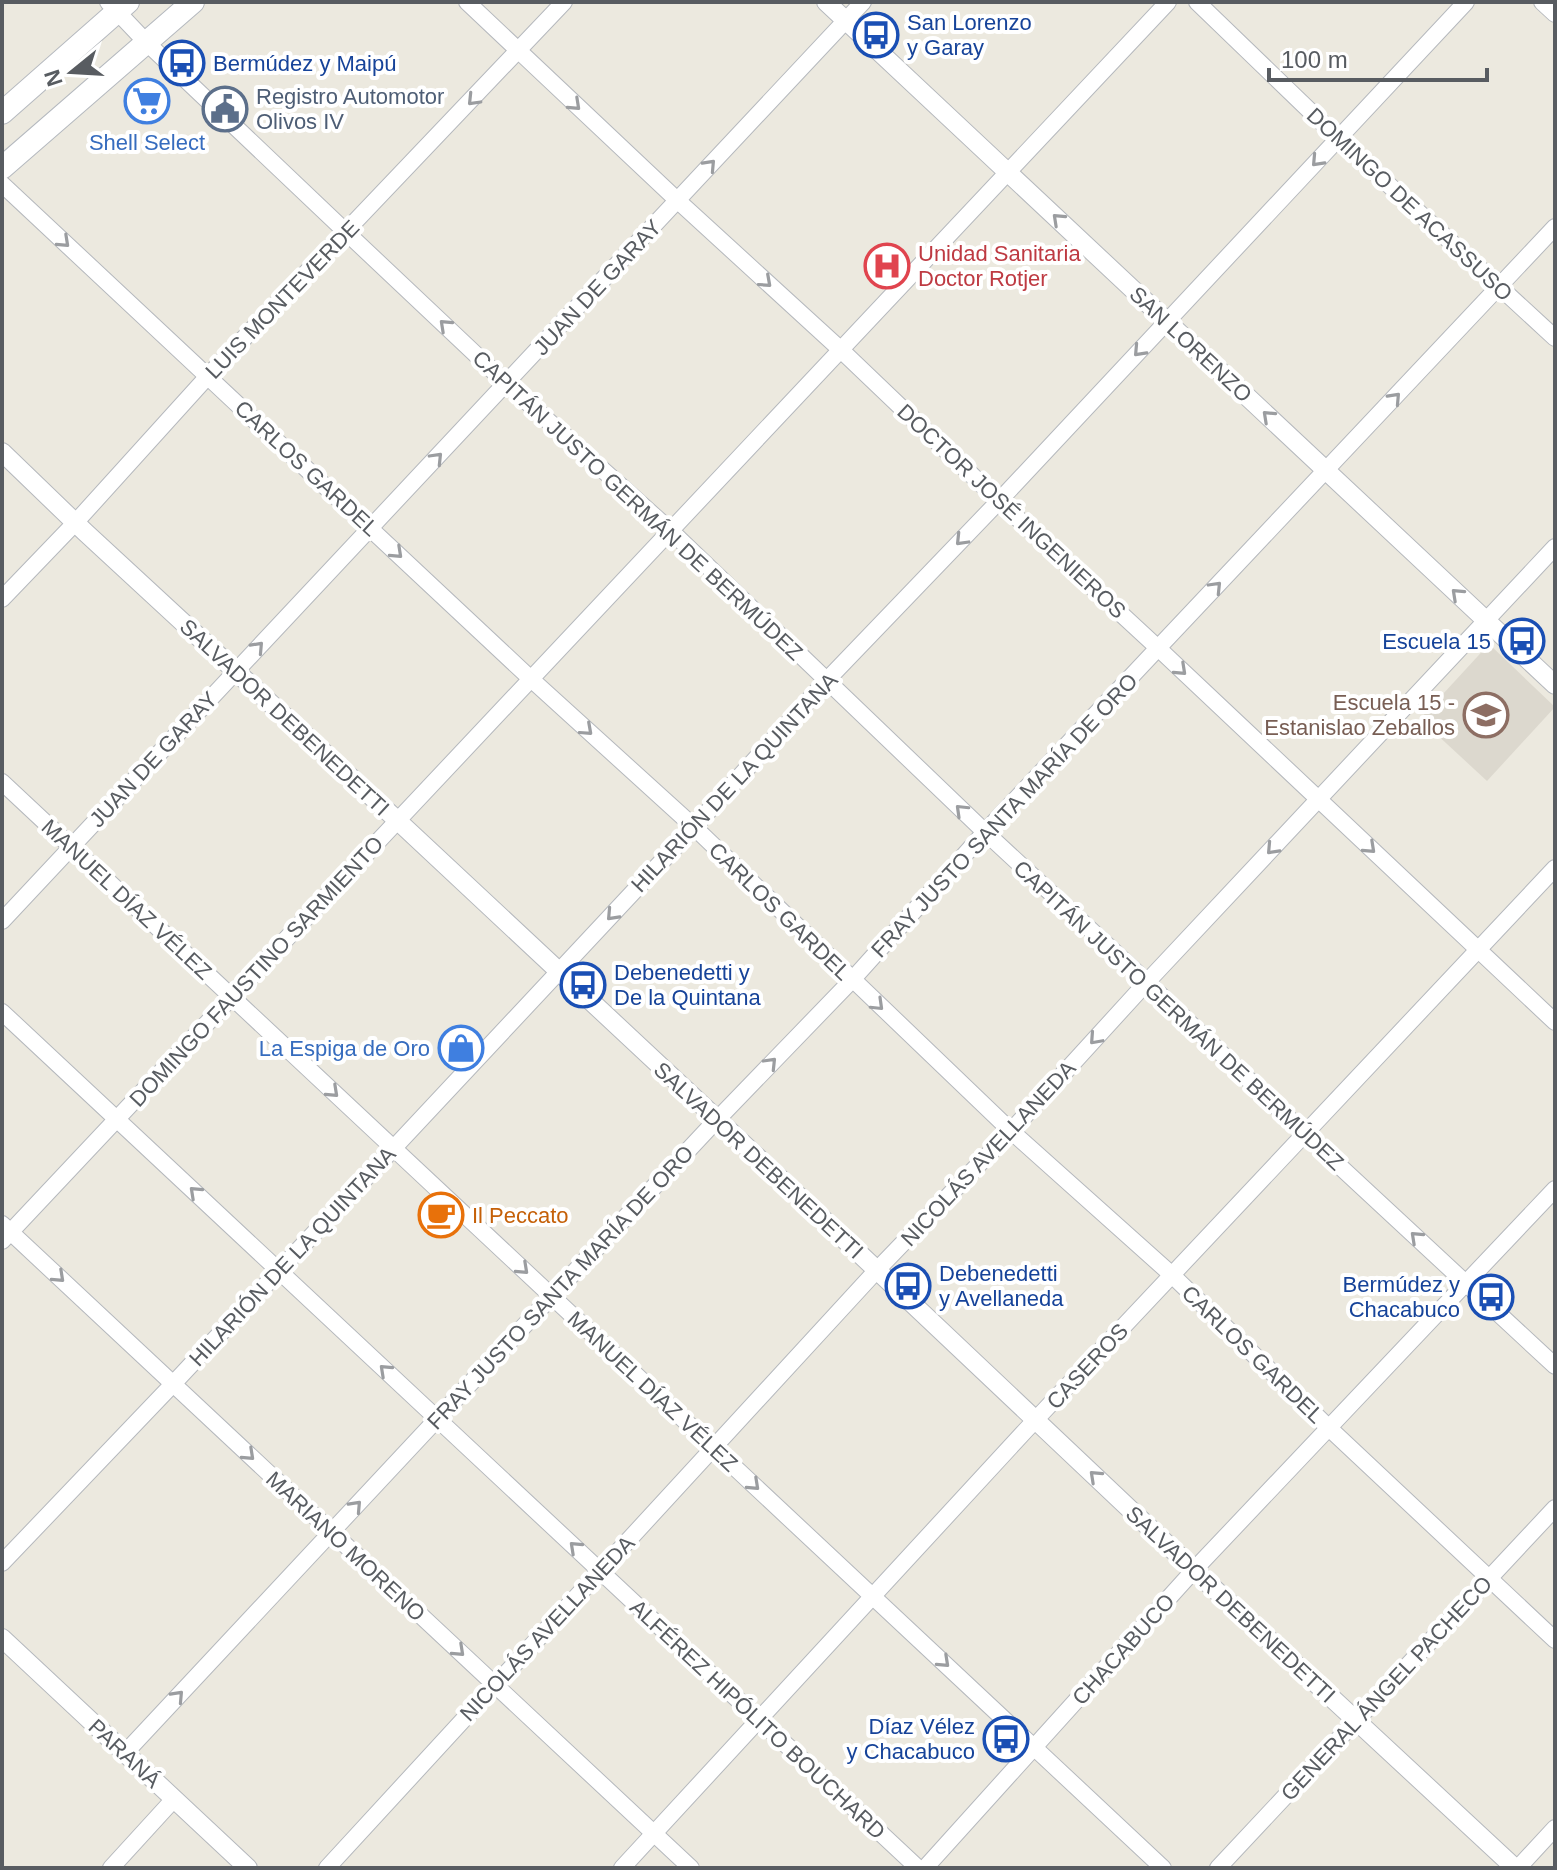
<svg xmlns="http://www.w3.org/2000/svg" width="1557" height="1870" font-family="Helvetica,sans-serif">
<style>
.education{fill:#dcd8ce}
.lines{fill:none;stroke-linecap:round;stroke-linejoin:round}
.minor-casing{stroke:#b5b8bd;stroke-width:18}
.tertiary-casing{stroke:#b5b8bd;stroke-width:20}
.secondary-casing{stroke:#b5b9bf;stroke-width:24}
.minor{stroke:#fff;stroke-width:16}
.tertiary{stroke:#fff;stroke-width:18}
.secondary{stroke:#fff;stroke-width:22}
.oneway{stroke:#9b9da0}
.labels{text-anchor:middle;stroke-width:8;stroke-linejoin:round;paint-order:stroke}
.transit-label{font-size:22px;fill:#164399;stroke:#fff;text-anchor:start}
.service-label{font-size:22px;fill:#4e5e75;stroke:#fff;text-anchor:start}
.shop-label{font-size:22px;fill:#366cbe;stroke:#fff}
.street-label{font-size:22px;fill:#585c61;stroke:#fff}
.health-label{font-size:22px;fill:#be3a42;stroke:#fff;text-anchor:start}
.education-label{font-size:22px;fill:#785e54;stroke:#fff;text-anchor:end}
.food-label{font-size:22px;fill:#c56008;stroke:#fff;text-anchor:start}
</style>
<rect width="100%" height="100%" fill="#ece9df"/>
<path class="education" d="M 1489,644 L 1555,707 L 1487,781 L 1420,719 Z"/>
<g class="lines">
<g class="minor-casing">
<g id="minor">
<path d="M 108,2 L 147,43 L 346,232 L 507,384 L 671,531 L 985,832 L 1147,982 L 1305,1134 L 1555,1366"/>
<path d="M 467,2 L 677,200 L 841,350 L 999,501 L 1158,648 L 1555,1022"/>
<path d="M 1197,2 L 1338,138 L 1555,338"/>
<path d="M 1542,2 L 1555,14"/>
<path d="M 2,184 L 531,679 L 694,827 L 1011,1131 L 1172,1275 L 1329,1428 L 1555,1640"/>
<path d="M 2,599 L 75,523 L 208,376 L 564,2"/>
<path d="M 2,782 L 1163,1868"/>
<path d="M 2,921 L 863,2"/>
<path d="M 2,1012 L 918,1868"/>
<path d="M 2,1224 L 691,1868"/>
<path d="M 2,1241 L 1168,2"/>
<path d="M 2,1563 L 173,1384 L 694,827 L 827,680 L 999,501 L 1466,2"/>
<path d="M 125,1753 L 708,1129 L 852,980 L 985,832 L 1158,648 L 1555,227"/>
<path d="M 111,1868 L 174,1799"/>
<path d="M 327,1868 L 876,1271 L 1011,1131 L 1147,982 L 1555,547"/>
<path d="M 622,1868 L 1025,1431 L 1555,868"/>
<path d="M 925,1868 L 1194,1570 L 1555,1189"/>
<path d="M 1218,1868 L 1555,1508"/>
<path d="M 1518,1868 L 1555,1828"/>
</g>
</g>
<g class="tertiary-casing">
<g id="tertiary">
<path d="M 826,2 L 1555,685"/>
<path d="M 2,452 L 85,532 L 398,821 L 717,1119 L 1209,1584 L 1515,1868"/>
<path d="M 2,1638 L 248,1868"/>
</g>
</g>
<g class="secondary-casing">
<g id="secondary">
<path d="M 2,113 L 128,2"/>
<path d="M 2,168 L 193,2"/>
</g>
</g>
<use href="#minor" class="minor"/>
<use href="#tertiary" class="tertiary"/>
<use href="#secondary" class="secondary"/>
</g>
<defs><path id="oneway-chevron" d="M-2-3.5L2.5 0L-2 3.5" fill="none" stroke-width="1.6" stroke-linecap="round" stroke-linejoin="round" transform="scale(2)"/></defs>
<g class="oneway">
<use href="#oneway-chevron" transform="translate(473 100) rotate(134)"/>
<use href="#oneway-chevron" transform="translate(575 105) rotate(43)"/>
<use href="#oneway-chevron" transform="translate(1317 161) rotate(133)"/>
<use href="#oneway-chevron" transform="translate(710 165) rotate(-47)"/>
<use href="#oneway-chevron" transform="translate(1058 219) rotate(-137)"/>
<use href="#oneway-chevron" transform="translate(64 242) rotate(43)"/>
<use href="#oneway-chevron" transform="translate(766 282) rotate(42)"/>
<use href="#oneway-chevron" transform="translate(445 325) rotate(-137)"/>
<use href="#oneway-chevron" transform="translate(1139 351) rotate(133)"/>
<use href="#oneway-chevron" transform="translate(1395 398) rotate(-47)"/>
<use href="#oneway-chevron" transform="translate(1268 416) rotate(-137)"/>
<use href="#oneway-chevron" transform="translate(437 458) rotate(-46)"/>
<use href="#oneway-chevron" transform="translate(961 540) rotate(134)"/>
<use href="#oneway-chevron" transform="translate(397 553) rotate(43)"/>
<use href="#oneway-chevron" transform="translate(1216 587) rotate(-46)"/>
<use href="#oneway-chevron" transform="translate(1457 594) rotate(-137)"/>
<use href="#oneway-chevron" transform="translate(258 647) rotate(-47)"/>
<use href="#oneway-chevron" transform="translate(1181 670) rotate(43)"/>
<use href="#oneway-chevron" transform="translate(587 730) rotate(42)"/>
<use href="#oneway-chevron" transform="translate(961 810) rotate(-136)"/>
<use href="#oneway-chevron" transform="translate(1370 848) rotate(43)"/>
<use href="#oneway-chevron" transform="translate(1272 849) rotate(133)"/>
<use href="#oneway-chevron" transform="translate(612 915) rotate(133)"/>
<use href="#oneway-chevron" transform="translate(878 1005) rotate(44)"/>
<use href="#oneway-chevron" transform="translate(1095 1039) rotate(132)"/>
<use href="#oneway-chevron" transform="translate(771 1063) rotate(-46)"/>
<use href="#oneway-chevron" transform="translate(333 1092) rotate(43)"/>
<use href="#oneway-chevron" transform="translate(195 1192) rotate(-137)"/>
<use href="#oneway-chevron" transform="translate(1416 1237) rotate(-137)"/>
<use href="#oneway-chevron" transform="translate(523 1269) rotate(43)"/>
<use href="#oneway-chevron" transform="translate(59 1277) rotate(43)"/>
<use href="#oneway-chevron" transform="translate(385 1370) rotate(-137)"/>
<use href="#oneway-chevron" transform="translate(249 1455) rotate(43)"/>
<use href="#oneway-chevron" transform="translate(1095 1476) rotate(-137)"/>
<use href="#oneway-chevron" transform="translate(754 1485) rotate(43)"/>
<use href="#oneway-chevron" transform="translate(356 1506) rotate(-47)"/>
<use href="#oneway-chevron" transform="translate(575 1547) rotate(-137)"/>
<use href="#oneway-chevron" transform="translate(459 1651) rotate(43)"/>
<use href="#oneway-chevron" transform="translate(944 1662) rotate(43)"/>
<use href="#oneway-chevron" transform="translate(178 1696) rotate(-47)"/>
</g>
<defs>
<g id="bus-ring" transform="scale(2.3)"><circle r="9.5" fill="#fff" stroke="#1a4fb4" stroke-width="1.5"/><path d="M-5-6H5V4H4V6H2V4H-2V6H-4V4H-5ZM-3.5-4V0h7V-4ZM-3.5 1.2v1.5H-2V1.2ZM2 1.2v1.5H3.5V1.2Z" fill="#1a4fb4"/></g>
<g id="supermarket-ring" transform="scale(2.3)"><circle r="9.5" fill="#fff" stroke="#3f7fe0" stroke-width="1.5"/><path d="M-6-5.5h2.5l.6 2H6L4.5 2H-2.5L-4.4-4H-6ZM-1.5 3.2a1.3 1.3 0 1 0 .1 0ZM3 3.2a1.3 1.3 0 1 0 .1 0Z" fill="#3f7fe0"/></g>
<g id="civic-ring" transform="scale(2.3)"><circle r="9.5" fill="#fff" stroke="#5c6f8a" stroke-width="1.5"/><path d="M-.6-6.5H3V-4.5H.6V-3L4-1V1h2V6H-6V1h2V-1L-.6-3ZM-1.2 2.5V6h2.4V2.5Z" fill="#5c6f8a"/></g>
<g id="hospital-ring" transform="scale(2.3)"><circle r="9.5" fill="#fff" stroke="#e0444e" stroke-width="1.5"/><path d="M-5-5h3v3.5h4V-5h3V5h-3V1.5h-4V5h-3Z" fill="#e0444e"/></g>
<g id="school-ring" transform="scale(2.3)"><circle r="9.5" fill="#fff" stroke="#8d6e63" stroke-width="1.5"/><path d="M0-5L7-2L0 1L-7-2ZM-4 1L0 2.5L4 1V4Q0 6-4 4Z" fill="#8d6e63"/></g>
<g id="shop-ring" transform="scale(2.3)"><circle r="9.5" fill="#fff" stroke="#3f7fe0" stroke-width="1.5"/><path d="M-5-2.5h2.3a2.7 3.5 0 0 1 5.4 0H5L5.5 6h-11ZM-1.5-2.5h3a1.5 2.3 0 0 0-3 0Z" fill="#3f7fe0"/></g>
<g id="cafe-ring" transform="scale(2.3)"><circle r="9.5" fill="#fff" stroke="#e8710a" stroke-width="1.5"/><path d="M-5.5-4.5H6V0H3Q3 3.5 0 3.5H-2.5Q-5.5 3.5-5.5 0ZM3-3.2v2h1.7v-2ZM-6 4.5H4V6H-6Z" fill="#e8710a"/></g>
</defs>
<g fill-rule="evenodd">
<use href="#bus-ring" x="876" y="35"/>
<use href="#bus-ring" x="182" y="63"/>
<use href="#supermarket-ring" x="147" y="101"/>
<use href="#civic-ring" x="225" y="109"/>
<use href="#hospital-ring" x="887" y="266"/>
<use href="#bus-ring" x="1522" y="641"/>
<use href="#school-ring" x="1486" y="715"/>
<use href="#bus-ring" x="583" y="985"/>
<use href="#shop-ring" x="461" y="1048"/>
<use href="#cafe-ring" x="441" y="1215"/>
<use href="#bus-ring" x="908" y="1286"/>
<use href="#bus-ring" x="1491" y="1297"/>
<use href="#bus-ring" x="1006" y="1739"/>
</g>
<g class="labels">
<g class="transit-label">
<text x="907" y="30">San Lorenzo<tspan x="907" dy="25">y Garay</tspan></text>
<text x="213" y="71">Bermúdez y Maipú</text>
<text x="1491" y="649" text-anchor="end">Escuela 15</text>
<text x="614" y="980">Debenedetti y<tspan x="614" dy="25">De la Quintana</tspan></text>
<text x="939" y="1281">Debenedetti<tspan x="939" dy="25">y Avellaneda</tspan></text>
<text x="1460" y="1292" text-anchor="end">Bermúdez y<tspan x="1460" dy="25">Chacabuco</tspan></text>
<text x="975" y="1734" text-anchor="end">Díaz Vélez<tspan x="975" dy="25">y Chacabuco</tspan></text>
</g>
<g class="service-label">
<text x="256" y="104">Registro Automotor<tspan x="256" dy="25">Olivos IV</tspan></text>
</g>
<g class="shop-label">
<text x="147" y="150">Shell Select</text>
<text x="430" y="1056" text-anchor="end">La Espiga de Oro</text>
</g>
<g class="street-label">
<text transform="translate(1410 204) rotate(43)" y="8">DOMINGO DE ACASSUSO</text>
<text transform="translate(597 287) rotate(-47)" y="8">JUAN DE GARAY</text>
<text transform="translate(282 299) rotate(-46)" y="8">LUIS MONTEVERDE</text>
<text transform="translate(1191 344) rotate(43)" y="8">SAN LORENZO</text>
<text transform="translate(307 468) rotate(43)" y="8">CARLOS GARDEL</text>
<text transform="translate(638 505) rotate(43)" y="8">CAPITÁN JUSTO GERMÁN DE BERMÚDEZ</text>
<text transform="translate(1012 511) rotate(43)" y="8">DOCTOR JOSÉ INGENIEROS</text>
<text transform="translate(285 717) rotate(43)" y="8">SALVADOR DEBENEDETTI</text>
<text transform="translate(153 759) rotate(-47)" y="8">JUAN DE GARAY</text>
<text transform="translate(734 782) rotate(-47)" y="8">HILARIÓN DE LA QUINTANA</text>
<text transform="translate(1004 815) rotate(-47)" y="8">FRAY JUSTO SANTA MARÍA DE ORO</text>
<text transform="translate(127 899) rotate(43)" y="8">MANUEL DÍAZ VÉLEZ</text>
<text transform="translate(780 911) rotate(44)" y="8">CARLOS GARDEL</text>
<text transform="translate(256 971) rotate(-47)" y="8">DOMINGO FAUSTINO SARMIENTO</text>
<text transform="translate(1179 1015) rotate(43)" y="8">CAPITÁN JUSTO GERMÁN DE BERMÚDEZ</text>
<text transform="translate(988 1153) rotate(-47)" y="8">NICOLÁS AVELLANEDA</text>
<text transform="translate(759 1160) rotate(43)" y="8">SALVADOR DEBENEDETTI</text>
<text transform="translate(292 1256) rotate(-47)" y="8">HILARIÓN DE LA QUINTANA</text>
<text transform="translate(560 1287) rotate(-47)" y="8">FRAY JUSTO SANTA MARÍA DE ORO</text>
<text transform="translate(1253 1354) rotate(44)" y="8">CARLOS GARDEL</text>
<text transform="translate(1087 1366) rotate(-47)" y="8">CASEROS</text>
<text transform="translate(653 1391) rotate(43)" y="8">MANUEL DÍAZ VÉLEZ</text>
<text transform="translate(346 1546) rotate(43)" y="8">MARIANO MORENO</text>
<text transform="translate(1231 1604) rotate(43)" y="8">SALVADOR DEBENEDETTI</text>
<text transform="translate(547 1628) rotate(-47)" y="8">NICOLÁS AVELLANEDA</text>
<text transform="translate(1123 1649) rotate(-48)" y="8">CHACABUCO</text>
<text transform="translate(1386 1688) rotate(-47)" y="8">GENERAL ÁNGEL PACHECO</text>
<text transform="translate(758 1719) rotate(43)" y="8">ALFÉREZ HIPÓLITO BOUCHARD</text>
<text transform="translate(125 1753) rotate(43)" y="8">PARANÁ</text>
</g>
<g class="health-label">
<text x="918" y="261">Unidad Sanitaria<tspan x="918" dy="25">Doctor Rotjer</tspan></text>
</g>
<g class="education-label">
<text x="1455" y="710">Escuela 15 -<tspan x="1455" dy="25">Estanislao Zeballos</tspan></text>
</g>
<g class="food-label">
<text x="472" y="1223">Il Peccato</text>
</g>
</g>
<rect width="1557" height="1870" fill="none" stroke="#585c61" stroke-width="8"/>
<g transform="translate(72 72) rotate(252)" stroke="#ffffff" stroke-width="6" paint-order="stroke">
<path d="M0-6L14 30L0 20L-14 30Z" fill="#585c61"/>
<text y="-12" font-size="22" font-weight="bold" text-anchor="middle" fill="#585c61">N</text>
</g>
<path d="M1269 68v12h218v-12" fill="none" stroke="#585c61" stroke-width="4"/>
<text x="1281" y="68" font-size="24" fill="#585c61" stroke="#ffffff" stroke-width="6" paint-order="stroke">100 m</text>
</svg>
